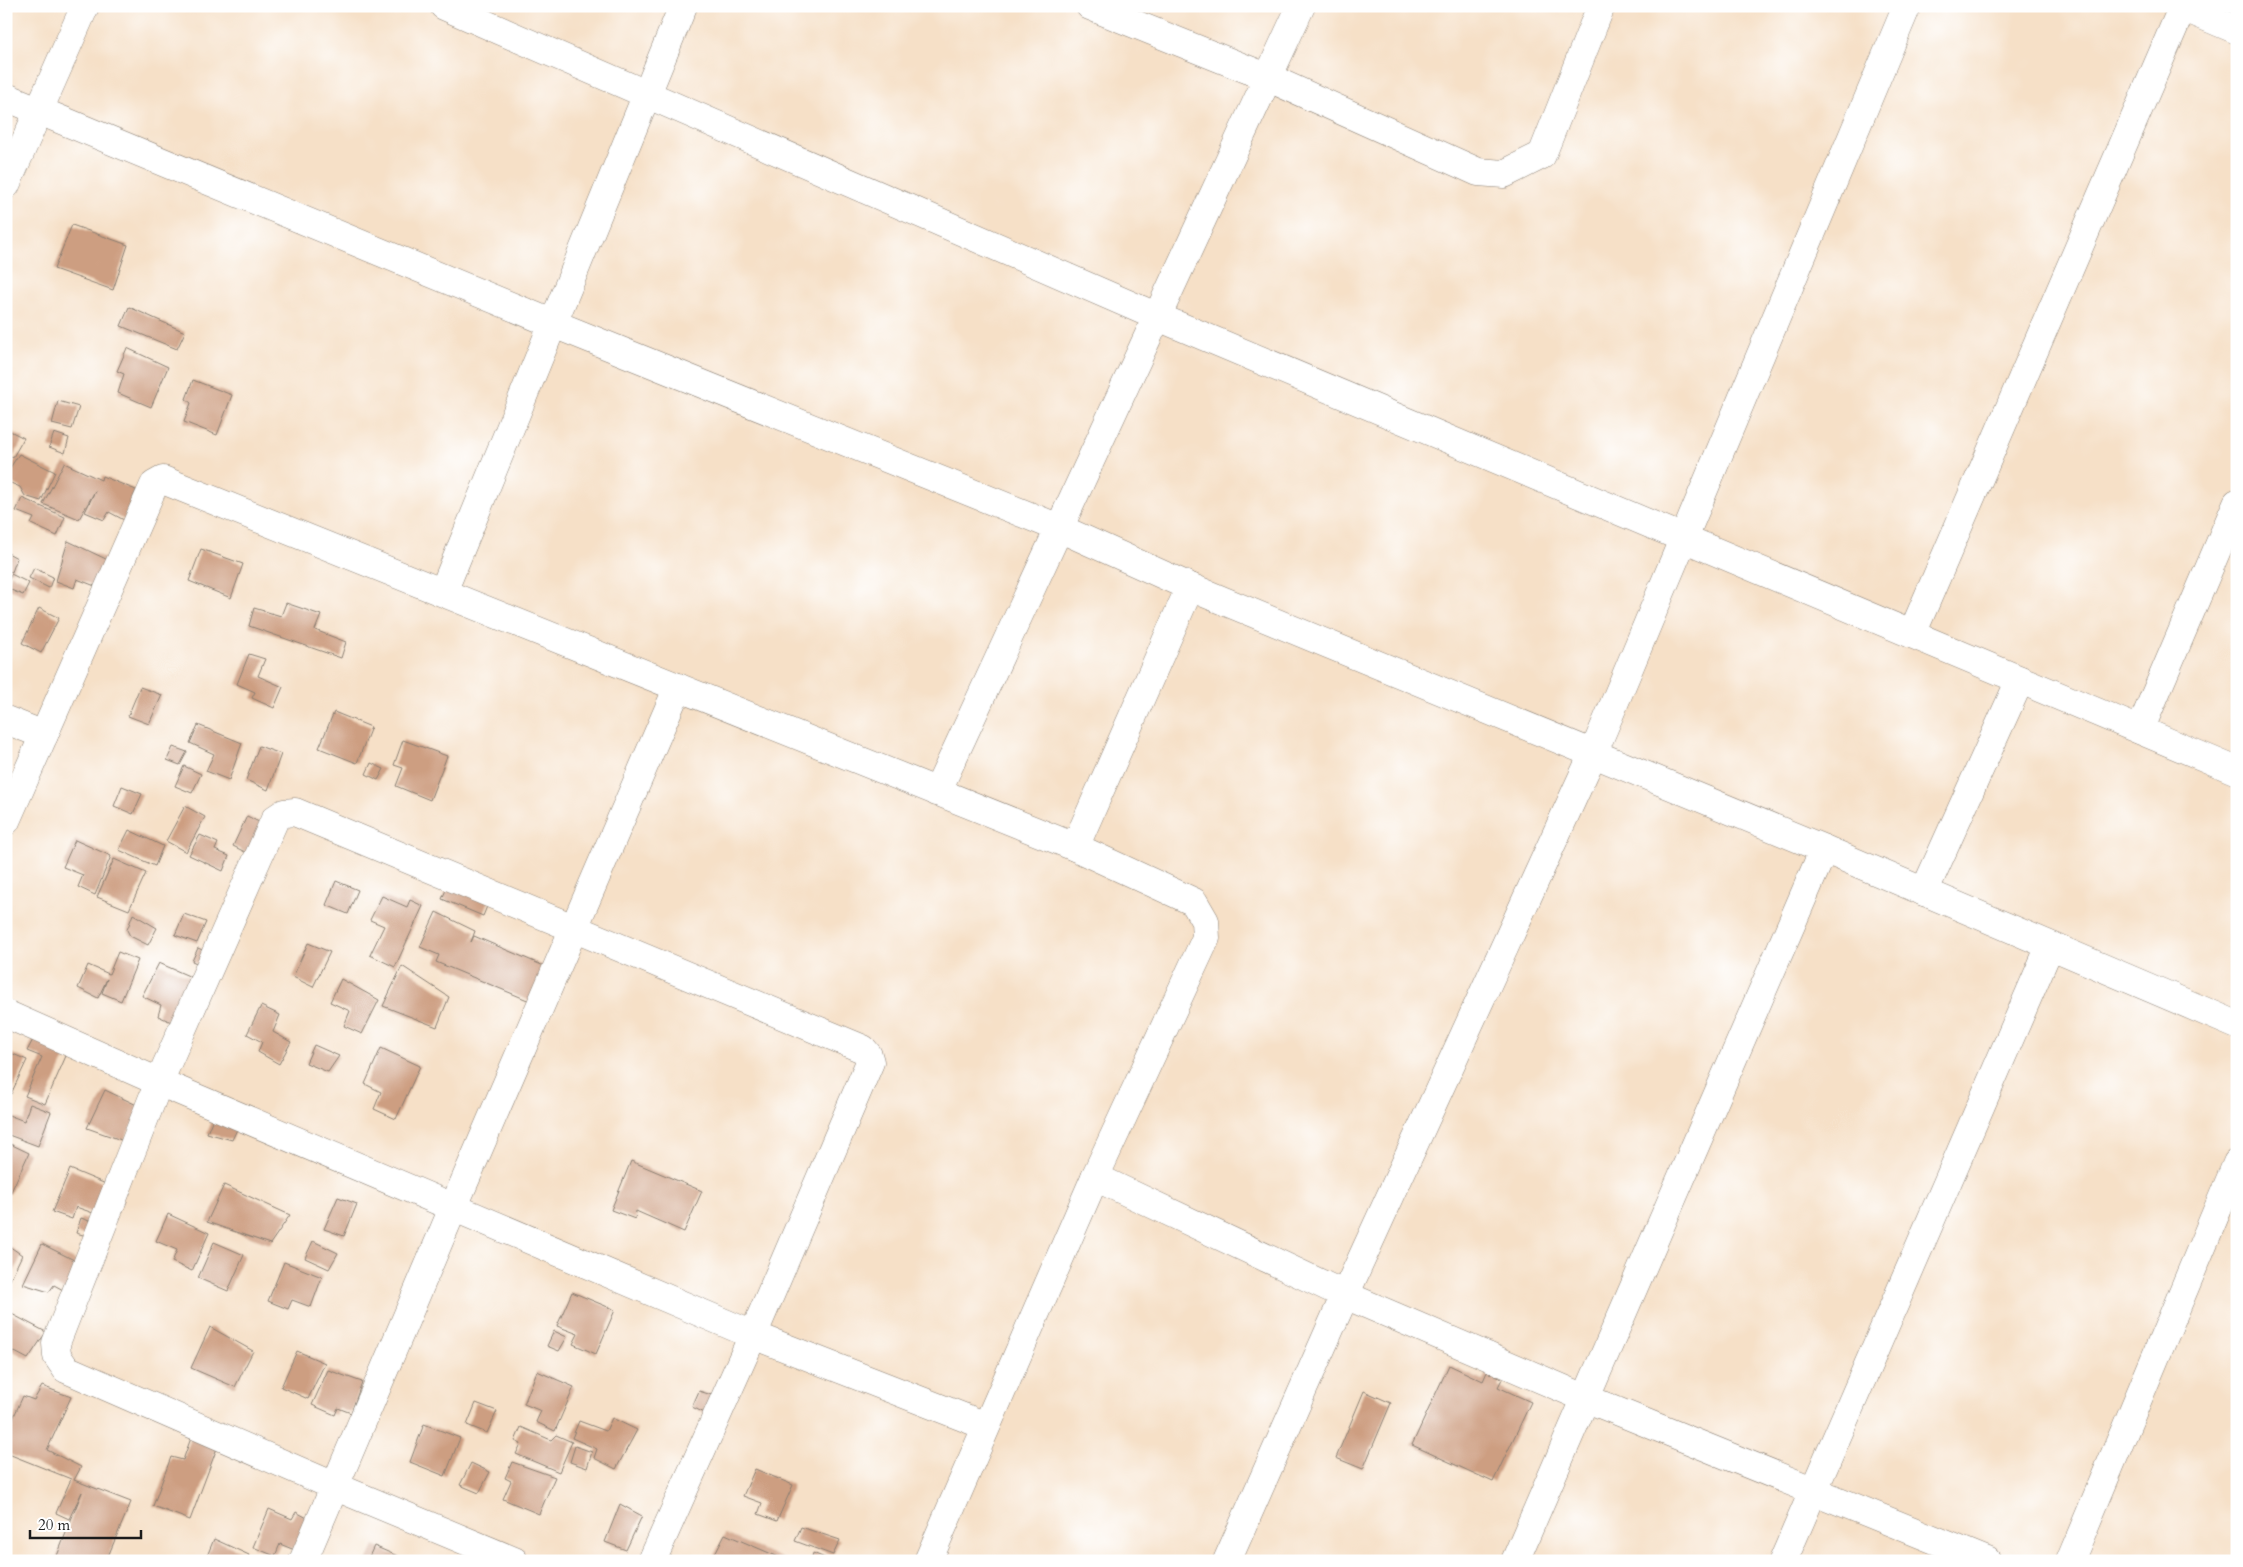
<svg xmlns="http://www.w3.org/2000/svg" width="2243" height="1567" font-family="Cardo,serif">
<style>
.building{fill:#cd9e81}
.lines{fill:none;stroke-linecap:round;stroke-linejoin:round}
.minor-casing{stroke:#897e72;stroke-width:29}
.tertiary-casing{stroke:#897e72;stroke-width:29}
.minor{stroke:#fff;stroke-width:28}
.tertiary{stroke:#fff;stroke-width:28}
</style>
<rect width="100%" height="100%" fill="#fff"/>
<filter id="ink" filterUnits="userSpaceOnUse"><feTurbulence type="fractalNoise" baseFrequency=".02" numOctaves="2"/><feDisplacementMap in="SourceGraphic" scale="10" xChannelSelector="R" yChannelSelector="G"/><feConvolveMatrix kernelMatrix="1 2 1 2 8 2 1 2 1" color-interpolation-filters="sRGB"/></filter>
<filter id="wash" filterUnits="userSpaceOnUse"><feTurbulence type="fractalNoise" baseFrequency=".0096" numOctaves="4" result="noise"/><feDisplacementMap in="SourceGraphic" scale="20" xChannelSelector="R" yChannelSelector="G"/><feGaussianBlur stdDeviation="1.12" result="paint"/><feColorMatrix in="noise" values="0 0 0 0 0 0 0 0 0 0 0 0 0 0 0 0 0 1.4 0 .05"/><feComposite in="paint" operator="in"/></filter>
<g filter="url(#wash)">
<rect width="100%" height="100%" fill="#f6e0c7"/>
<g id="blocks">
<g class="building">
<path d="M 72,225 L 128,245 L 113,290 L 54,269 Z"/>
<path d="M 129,307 L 185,332 L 177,349 L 121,326 Z"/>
<path d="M 127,348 L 168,367 L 151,407 L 118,393 L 124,374 L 117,371 Z"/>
<path d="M 193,380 L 232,395 L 217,435 L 184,422 L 191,403 L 186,399 Z"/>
<path d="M 58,401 L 79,407 L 72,429 L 52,424 Z"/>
<path d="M 6,429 L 24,438 L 13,457 L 6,454 Z"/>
<path d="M 54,433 L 69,438 L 65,453 L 49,447 Z"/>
<path d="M 19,454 L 55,472 L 41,501 L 25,496 L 20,487 L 6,481 L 6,474 Z"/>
<path d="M 64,463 L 101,480 L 102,476 L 136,490 L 124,520 L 109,512 L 104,520 L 85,512 L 95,491 L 79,519 L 43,504 Z"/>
<path d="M 22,498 L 65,517 L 57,536 L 31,524 L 34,518 L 16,511 Z"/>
<path d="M 68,541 L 108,560 L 95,586 L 77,579 L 74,588 L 56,581 Z"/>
<path d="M 201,549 L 243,564 L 231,598 L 189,581 Z"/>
<path d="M 6,552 L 17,558 L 12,572 L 6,570 Z"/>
<path d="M 34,568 L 53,577 L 49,588 L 29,578 Z"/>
<path d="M 11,574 L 29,583 L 23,595 L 6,588 Z"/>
<path d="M 286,603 L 321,615 L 315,630 L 346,642 L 341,658 L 249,626 L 254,608 L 281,616 Z"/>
<path d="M 39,608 L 59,618 L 41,653 L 22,643 Z"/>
<path d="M 249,654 L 265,659 L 258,676 L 283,687 L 274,708 L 252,698 L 255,692 L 237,684 Z"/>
<path d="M 140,687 L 162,695 L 149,724 L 128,716 Z"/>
<path d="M 334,712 L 371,727 L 357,763 L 319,748 Z"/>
<path d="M 198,725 L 242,743 L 229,780 L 206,771 L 214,754 L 190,743 Z"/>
<path d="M 403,740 L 447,756 L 430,800 L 396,786 L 403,768 L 394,765 Z"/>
<path d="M 259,746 L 281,754 L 268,790 L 246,780 Z"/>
<path d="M 173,747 L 187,752 L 180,765 L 167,760 Z"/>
<path d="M 371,763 L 384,769 L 378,780 L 366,774 Z"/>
<path d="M 184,766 L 201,774 L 192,793 L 175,786 Z"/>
<path d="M 122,786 L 142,794 L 133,814 L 114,806 Z"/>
<path d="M 185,806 L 205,817 L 186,852 L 166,841 Z"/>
<path d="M 247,816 L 267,826 L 253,856 L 233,846 Z"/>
<path d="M 129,830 L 163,846 L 155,866 L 119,850 Z"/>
<path d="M 200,835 L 218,843 L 215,850 L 229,856 L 223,871 L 189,855 Z"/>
<path d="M 75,840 L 111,856 L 95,895 L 78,887 L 83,875 L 63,867 Z"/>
<path d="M 114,859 L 146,873 L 129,910 L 97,897 Z"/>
<path d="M 336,881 L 358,890 L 348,914 L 326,905 Z"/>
<path d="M 449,883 L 490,899 L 483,916 L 442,899 Z"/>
<path d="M 382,896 L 407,907 L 410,900 L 423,906 L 395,967 L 370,955 L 384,926 L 370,920 Z"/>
<path d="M 436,912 L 475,931 L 471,942 L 474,936 L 551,969 L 537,1004 L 436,962 L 439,955 L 420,947 Z"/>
<path d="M 133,914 L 157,928 L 148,945 L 130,936 L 127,930 Z"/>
<path d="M 184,914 L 206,922 L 197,943 L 175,935 Z"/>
<path d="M 308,943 L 330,952 L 313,987 L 293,977 Z"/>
<path d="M 198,948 L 211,954 L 205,967 L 192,961 Z"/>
<path d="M 118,952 L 138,960 L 121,1001 L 102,993 L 107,979 L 98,998 L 78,988 L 88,965 L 109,974 Z"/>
<path d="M 159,963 L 198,980 L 178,1025 L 158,1016 L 161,1005 L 142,996 Z"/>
<path d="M 402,966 L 449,997 L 437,1027 L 383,1006 Z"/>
<path d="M 341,979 L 379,1000 L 362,1034 L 344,1026 L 350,1011 L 330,1002 Z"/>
<path d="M 261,1006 L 280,1015 L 273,1032 L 291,1042 L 279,1064 L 258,1052 L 262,1042 L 247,1034 Z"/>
<path d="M 36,1034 L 69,1049 L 45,1104 L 25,1096 L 42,1057 L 27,1051 Z"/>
<path d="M 314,1045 L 339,1056 L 328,1072 L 306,1063 Z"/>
<path d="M 381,1048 L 420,1066 L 396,1119 L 374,1109 L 381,1092 L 365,1084 Z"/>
<path d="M 6,1051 L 27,1060 L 11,1094 L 6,1092 Z"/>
<path d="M 105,1090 L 141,1107 L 124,1141 L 87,1128 Z"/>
<path d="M 30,1104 L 51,1112 L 38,1146 L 6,1134 L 6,1114 L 24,1121 Z"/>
<path d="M 214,1116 L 239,1125 L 232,1140 L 207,1133 Z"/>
<path d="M 6,1142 L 29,1153 L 10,1194 L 6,1192 Z"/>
<path d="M 631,1161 L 702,1191 L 684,1232 L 636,1211 L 635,1219 L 611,1210 Z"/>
<path d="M 70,1169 L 106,1184 L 96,1214 L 76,1207 L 72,1219 L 52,1212 Z"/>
<path d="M 224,1185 L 290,1215 L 270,1244 L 207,1222 Z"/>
<path d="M 338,1197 L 357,1204 L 344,1236 L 324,1229 Z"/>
<path d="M 168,1214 L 209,1233 L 192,1271 L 172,1262 L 177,1250 L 156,1241 Z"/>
<path d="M 81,1218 L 95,1223 L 90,1237 L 76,1233 Z"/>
<path d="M 313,1241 L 338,1253 L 329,1269 L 305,1258 Z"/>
<path d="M 214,1242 L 244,1255 L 228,1291 L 198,1278 Z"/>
<path d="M 6,1244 L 22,1255 L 8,1284 L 6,1284 Z"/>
<path d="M 42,1244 L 80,1263 L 65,1291 L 54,1285 L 49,1292 L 23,1284 Z"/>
<path d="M 284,1262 L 322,1277 L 311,1307 L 292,1300 L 288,1309 L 268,1301 Z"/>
<path d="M 572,1292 L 615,1310 L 596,1354 L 573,1344 L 578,1334 L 557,1326 Z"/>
<path d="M 6,1311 L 46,1332 L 28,1359 L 13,1351 L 9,1356 L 6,1355 Z"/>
<path d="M 210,1327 L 253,1351 L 235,1387 L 191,1368 Z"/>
<path d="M 554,1331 L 567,1337 L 559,1351 L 547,1346 Z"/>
<path d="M 297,1351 L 325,1363 L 308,1399 L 281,1387 Z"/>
<path d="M 1449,1365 L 1483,1381 L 1487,1372 L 1502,1379 L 1498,1387 L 1531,1402 L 1493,1482 L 1412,1445 Z"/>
<path d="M 328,1370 L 362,1382 L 351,1413 L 338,1408 L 335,1415 L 312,1405 Z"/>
<path d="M 537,1371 L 574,1387 L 555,1431 L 536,1422 L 541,1411 L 524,1404 Z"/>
<path d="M 42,1386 L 71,1397 L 47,1450 L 81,1467 L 74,1480 L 131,1502 L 106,1561 L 55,1561 L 82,1492 L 69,1519 L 56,1513 L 71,1479 L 6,1453 L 6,1434 L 23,1396 L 34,1400 Z"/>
<path d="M 6,1389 L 10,1390 L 6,1400 Z"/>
<path d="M 699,1391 L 718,1397 L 711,1416 L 692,1407 Z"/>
<path d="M 1364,1391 L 1391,1403 L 1363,1469 L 1336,1458 Z"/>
<path d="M 476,1403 L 497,1411 L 487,1433 L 467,1425 Z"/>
<path d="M 612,1418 L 637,1430 L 616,1469 L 594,1458 L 597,1449 L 572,1438 L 579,1421 L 606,1431 Z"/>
<path d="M 424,1424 L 460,1438 L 445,1476 L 410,1462 Z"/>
<path d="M 521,1427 L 551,1440 L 556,1435 L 572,1442 L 559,1472 L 516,1454 L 521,1444 L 515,1441 Z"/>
<path d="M 191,1438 L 217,1448 L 190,1520 L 153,1506 L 171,1457 L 183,1460 Z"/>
<path d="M 575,1446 L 592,1452 L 587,1468 L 570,1462 Z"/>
<path d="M 512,1462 L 555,1477 L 539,1514 L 503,1499 L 511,1481 L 505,1478 Z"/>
<path d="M 471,1463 L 490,1472 L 479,1493 L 460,1485 Z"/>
<path d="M 755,1469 L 793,1485 L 777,1521 L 758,1514 L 762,1503 L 743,1496 Z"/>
<path d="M 620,1504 L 642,1516 L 626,1550 L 605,1542 Z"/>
<path d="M 269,1509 L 292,1519 L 296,1512 L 311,1520 L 297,1551 L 280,1544 L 275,1556 L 253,1547 Z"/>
<path d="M 801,1527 L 840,1540 L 833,1555 L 795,1541 Z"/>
<path d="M 725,1534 L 788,1561 L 711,1561 Z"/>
<path d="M 214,1539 L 249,1555 L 247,1561 L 205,1561 Z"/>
<path d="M 374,1546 L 409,1561 L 367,1561 Z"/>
<path d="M 813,1553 L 832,1561 L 811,1561 Z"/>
</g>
</g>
</g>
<g filter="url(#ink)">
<use href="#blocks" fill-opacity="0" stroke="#897e72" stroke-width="1"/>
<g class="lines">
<g class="minor-casing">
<g id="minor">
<path d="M 444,6 L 1158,317 L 2237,771"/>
<path d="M 1090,6 L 1269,78 L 1478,172 L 1504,174 L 1542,155 L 1601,6"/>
<path d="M 2180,6 L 2237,30"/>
<path d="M 6,185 L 85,6"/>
<path d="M 443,592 L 683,6"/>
<path d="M 1912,634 L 2183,6"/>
<path d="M 6,720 L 44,735"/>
<path d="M 2140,730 L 2237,503"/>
<path d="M 937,792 L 1301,6"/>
<path d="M 6,821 L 154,485 L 163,480 L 1075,847 L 1194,902 L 1205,921 L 1206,938 L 1095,1177 L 928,1561"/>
<path d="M 1075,847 L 1190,587"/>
<path d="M 1924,892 L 2020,680"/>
<path d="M 6,1014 L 159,1082 L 753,1335 L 986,1426"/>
<path d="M 1095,1177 L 1345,1295 L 1585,1398 L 1987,1561"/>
<path d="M 303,1561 L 454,1206 L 678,687"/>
<path d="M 514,1561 L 334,1486 L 66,1369 L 57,1356 L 56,1343 L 159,1082 L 275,819 L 284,813 L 295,812 L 863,1049 L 868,1055 L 870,1062 L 753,1335 L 652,1561"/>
<path d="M 1227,1561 L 1345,1295 L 1593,754 L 1907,6"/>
<path d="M 1515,1561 L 1824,849"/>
<path d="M 1783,1561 L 2050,946"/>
<path d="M 2070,1561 L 2237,1163"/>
</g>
</g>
<g class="tertiary-casing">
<path id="tertiary" d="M 6,97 L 554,324 L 1059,528 L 1190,587 L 1824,849 L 2237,1025"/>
</g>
<use href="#minor" class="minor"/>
<use href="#tertiary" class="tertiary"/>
</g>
</g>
<rect width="2243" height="1567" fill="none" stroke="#fff" stroke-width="25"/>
<path d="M30 1530v8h111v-8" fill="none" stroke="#1c1c1c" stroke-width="2.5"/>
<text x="38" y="1530" font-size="15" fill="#1c1c1c" stroke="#ffffff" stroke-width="4" paint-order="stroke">20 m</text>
</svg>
